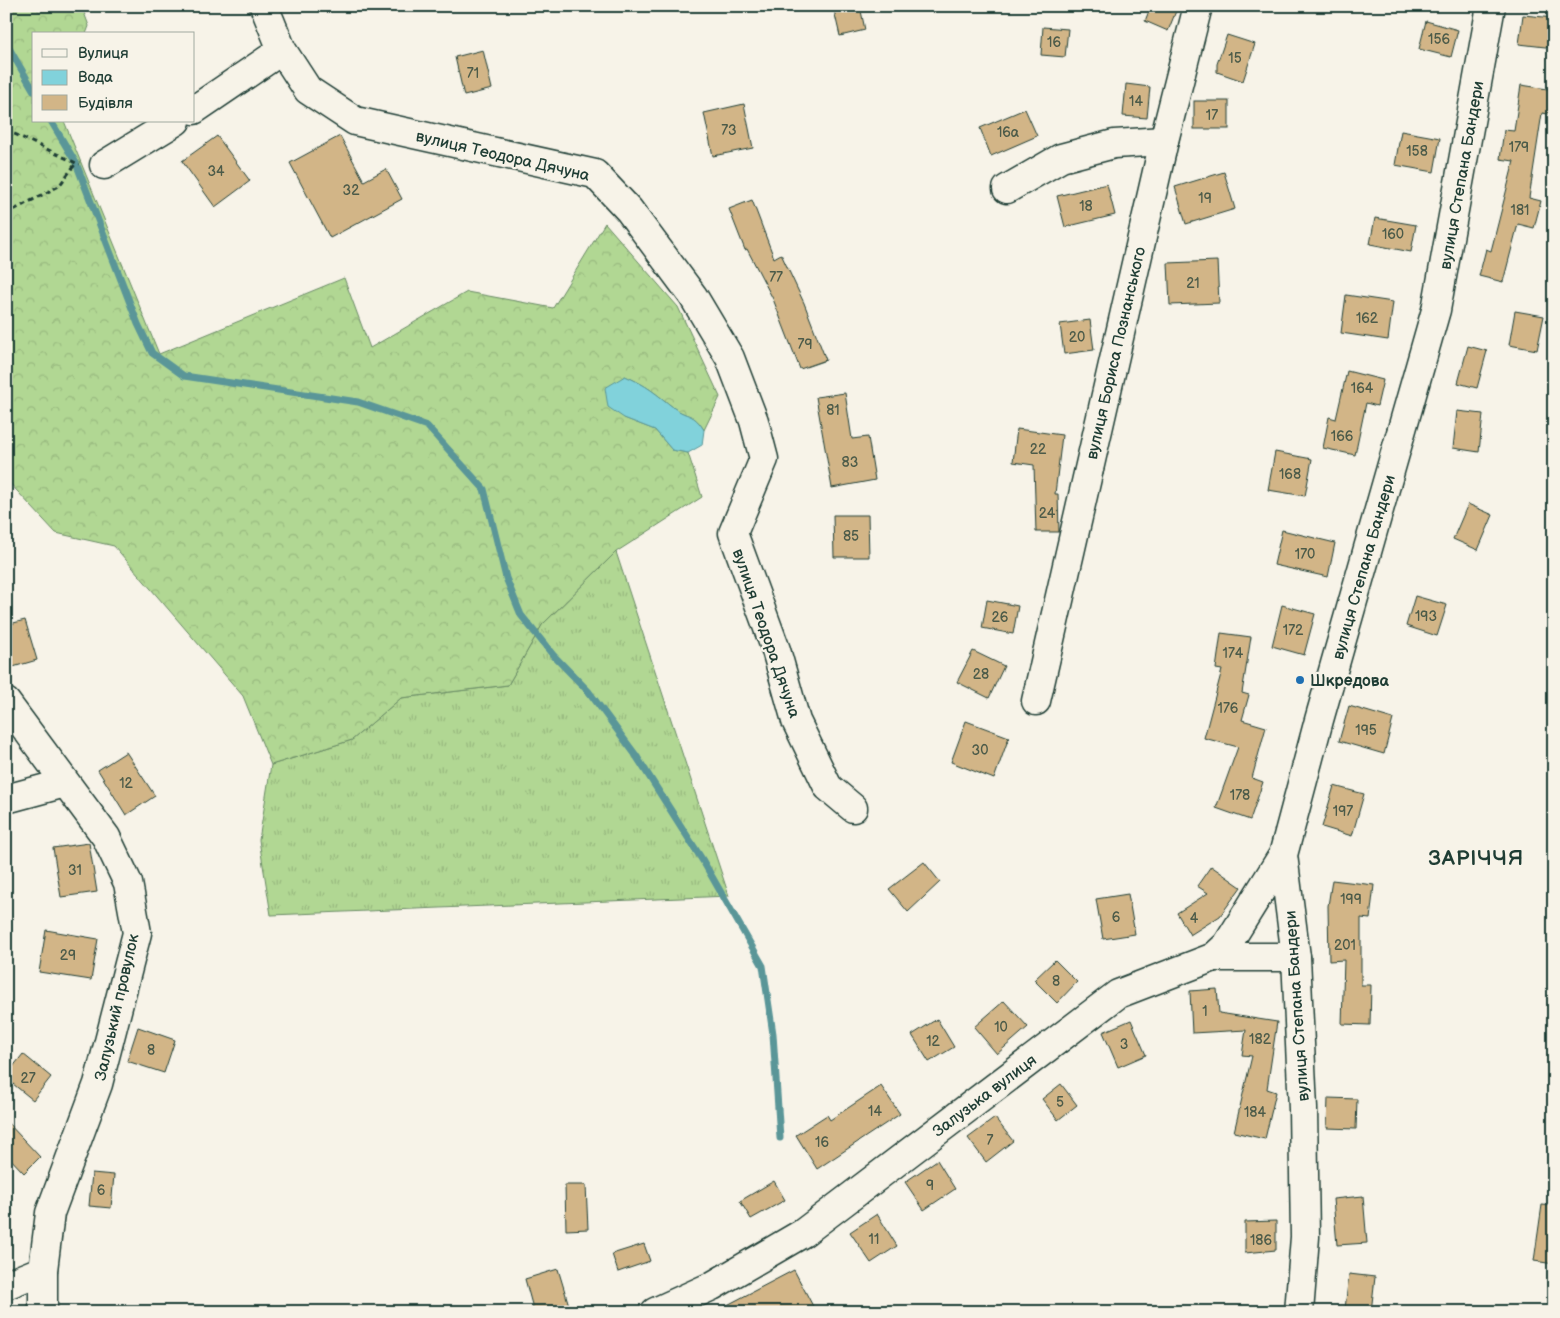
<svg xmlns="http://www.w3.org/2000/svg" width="1560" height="1318" font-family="'Balsamiq Sans',sans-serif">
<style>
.grass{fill:url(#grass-tufts);stroke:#688a64}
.forest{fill:url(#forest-crowns);stroke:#688a64}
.water{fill:#81d2db;stroke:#5a9698}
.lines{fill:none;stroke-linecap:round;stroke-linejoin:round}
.stream{stroke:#5a9698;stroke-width:7}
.building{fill:#d2b587;stroke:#1f3d34}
.minor-casing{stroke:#1f3d34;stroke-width:31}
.path{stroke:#1f3d34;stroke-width:3;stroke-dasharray:5 4;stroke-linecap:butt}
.minor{stroke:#f7f3e8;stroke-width:28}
.poi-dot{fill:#1f6fb2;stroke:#f7f3e8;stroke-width:2}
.labels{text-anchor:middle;stroke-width:4.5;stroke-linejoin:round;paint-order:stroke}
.number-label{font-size:14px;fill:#4c5b49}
.street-label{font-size:16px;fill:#1f3d34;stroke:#f7f3e8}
.poi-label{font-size:16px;font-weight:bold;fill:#1f3d34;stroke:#f7f3e8;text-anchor:start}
.district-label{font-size:21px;font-weight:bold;letter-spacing:1px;fill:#1f3d34;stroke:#f7f3e8}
</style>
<defs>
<pattern id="grass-tufts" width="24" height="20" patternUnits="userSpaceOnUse" patternTransform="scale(1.25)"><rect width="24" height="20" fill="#b1d793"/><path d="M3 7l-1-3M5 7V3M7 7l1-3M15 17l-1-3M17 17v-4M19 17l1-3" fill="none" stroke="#98b97f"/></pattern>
<pattern id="forest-crowns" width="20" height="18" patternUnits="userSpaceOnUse" patternTransform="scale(1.25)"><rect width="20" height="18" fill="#b1d793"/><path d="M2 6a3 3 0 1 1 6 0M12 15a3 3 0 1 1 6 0" fill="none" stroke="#98b97f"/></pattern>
</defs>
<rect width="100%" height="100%" fill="#f7f3e8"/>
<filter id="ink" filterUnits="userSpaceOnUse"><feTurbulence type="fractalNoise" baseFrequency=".02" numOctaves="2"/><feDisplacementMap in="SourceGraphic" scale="10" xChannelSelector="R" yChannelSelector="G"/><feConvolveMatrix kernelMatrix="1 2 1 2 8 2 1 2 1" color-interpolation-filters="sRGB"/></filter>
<g filter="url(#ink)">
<path class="grass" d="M 616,552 L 729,896 L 271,915 L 259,840 L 271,765 L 352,740 L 401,698 L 508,685 L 542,625 Z"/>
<path class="forest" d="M 6,6 L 38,6 L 38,11 L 82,7 L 89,26 L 86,34 L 34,34 L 34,121 L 64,121 L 159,354 L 344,278 L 370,348 L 467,292 L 553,308 L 605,223 L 678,307 L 720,397 L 704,430 C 693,412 688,418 674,408 C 655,393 648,386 625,376 L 624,418 L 655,430 L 672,450 L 688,453 L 702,497 L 616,552 L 542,625 L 508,685 L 401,698 L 352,740 L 271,765 L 243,696 L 114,546 L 56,533 L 6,479 Z"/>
<path class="water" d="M 625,376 C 648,386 655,393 674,408 C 688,418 693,412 704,430 L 702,445 L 688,453 L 672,450 L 655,430 L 624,418 L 608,407 L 605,388 Z"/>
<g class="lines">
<g class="stream">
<path d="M 6,43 L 34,91"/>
<path d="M 51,121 L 76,163 L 138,324 L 152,353 L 184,376 L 358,402 L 427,426 L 484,489 L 506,578 L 521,615 L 553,655 L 589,692 L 635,754 L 703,861 L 763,966 L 773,1034 L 780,1138"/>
</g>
</g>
<g class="building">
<path d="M 833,6 L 860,6 L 865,30 L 840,36 Z"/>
<path d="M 1151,6 L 1178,6 L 1168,31 L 1145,21 Z"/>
<path d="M 1523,15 L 1554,18 L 1554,48 L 1519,44 Z"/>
<path d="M 1426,21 L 1458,30 L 1451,57 L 1419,49 Z"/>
<path d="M 1043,27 L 1068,29 L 1065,57 L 1041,55 Z"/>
<path d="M 1227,35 L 1255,44 L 1243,81 L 1217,72 L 1217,64 Z"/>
<path d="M 483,50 L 492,89 L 464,96 L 455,57 Z"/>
<path d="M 1126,84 L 1150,87 L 1147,118 L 1123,116 Z"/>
<path d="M 1521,85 L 1554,90 L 1554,115 L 1542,113 L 1529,198 L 1541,201 L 1534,228 L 1518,224 L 1503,282 L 1479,276 L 1486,249 L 1491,251 L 1514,161 L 1500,159 L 1504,130 L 1514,131 Z"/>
<rect x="1194" y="101" width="35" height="28"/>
<path d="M 744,104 L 753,148 L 713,156 L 704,113 Z"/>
<path d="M 1025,109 L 1037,136 L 991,156 L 980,128 Z"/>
<path d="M 1401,131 L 1440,138 L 1434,172 L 1395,165 Z"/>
<path d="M 217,136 L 250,181 L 215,207 L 182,161 Z"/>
<path d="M 340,136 L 364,181 L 386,169 L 402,199 L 330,238 L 290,163 Z"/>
<path d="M 1224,172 L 1235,209 L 1186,224 L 1175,187 Z"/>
<path d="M 1107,184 L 1115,215 L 1065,227 L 1057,196 Z"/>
<path d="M 752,200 L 774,258 L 781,254 L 804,303 L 826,360 L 800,369 L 773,299 L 747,249 L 745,250 L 729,209 Z"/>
<path d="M 1375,218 L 1416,225 L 1411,252 L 1370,244 Z"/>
<path d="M 1217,261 L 1219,303 L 1170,305 L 1168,263 Z"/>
<path d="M 1346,295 L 1393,302 L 1388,340 L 1341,333 Z"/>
<path d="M 1515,311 L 1544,316 L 1537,350 L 1509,345 Z"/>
<path d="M 1090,320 L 1094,350 L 1064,354 L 1060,324 Z"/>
<path d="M 1468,346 L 1487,351 L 1477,388 L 1458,383 Z"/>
<path d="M 1347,371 L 1383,380 L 1377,406 L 1366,403 L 1355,455 L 1323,448 L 1329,417 L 1336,419 Z"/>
<path d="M 845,393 L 852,439 L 868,437 L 875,480 L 832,488 L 816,397 Z"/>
<path d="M 1457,411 L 1483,414 L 1479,452 L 1453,448 Z"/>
<path d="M 1017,429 L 1062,435 L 1055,494 L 1058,494 L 1059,532 L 1036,532 L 1034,465 L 1013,462 Z"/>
<path d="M 1275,452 L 1312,459 L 1305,496 L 1268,490 Z"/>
<path d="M 1468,504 L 1493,515 L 1478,550 L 1453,539 Z"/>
<path d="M 833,515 L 868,515 L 869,557 L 834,557 Z"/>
<path d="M 1282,530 L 1335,543 L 1328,577 L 1274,565 Z"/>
<path d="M 1415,596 L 1447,605 L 1437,636 L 1406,626 Z"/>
<path d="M 987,600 L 1018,606 L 1013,634 L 982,628 Z"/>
<path d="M 1282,605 L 1315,614 L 1304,655 L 1272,646 Z"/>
<path d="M 25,620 L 37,660 L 6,669 L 6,625 Z"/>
<path d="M 1221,633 L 1251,637 L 1242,693 L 1249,695 L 1242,720 L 1266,727 L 1252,778 L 1263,782 L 1250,820 L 1216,808 L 1238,747 L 1204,738 L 1222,670 L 1216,669 Z"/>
<path d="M 973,651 L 1004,666 L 989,698 L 957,682 Z"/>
<path d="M 1349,706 L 1393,719 L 1384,754 L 1339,741 Z"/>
<path d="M 966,721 L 1009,737 L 994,779 L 951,762 Z"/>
<path d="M 126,752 L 155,796 L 126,815 L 98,770 Z"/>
<path d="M 1334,786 L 1364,794 L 1352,836 L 1322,827 Z"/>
<path d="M 89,843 L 97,892 L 61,897 L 53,848 Z"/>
<path d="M 924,862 L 940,882 L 908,912 L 889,889 Z"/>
<path d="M 1211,866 L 1241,887 L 1220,916 L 1190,935 L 1177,913 L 1208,893 L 1197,886 Z"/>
<path d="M 1332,880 L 1374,885 L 1370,919 L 1361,918 L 1361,985 L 1371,985 L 1370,1025 L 1342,1024 L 1344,960 L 1329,961 L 1328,906 Z"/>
<path d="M 1128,894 L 1135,934 L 1103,939 L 1096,899 Z"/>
<path d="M 46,930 L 98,939 L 91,980 L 39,972 Z"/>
<path d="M 1055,960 L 1077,982 L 1057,1003 L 1034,980 Z"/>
<path d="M 1217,989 L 1219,1013 L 1277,1022 L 1267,1089 L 1276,1092 L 1265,1139 L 1234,1132 L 1252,1056 L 1242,1055 L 1246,1030 L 1192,1033 L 1190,991 Z"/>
<path d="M 1004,1001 L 1028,1027 L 997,1054 L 974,1027 Z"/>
<path d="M 937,1019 L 954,1047 L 929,1062 L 912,1035 Z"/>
<path d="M 1131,1020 L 1146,1055 L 1118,1067 L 1103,1032 Z"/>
<path d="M 138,1027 L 175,1040 L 164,1073 L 127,1061 Z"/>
<path d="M 23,1054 L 51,1077 L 33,1100 L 8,1080 L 8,1073 Z"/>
<path d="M 1061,1084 L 1077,1105 L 1058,1120 L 1042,1099 Z"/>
<path d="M 881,1086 L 900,1114 L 817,1169 L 796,1135 L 827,1115 L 830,1120 Z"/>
<path d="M 1328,1098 L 1357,1099 L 1356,1129 L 1327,1128 Z"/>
<path d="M 995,1118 L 1013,1141 L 986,1162 L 968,1138 Z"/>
<path d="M 6,1121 L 40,1157 L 24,1173 L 6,1154 Z"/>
<path d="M 937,1160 L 955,1189 L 924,1210 L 905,1182 Z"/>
<path d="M 92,1173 L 114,1175 L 111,1208 L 89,1206 Z"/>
<path d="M 774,1181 L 785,1200 L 751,1219 L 740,1201 Z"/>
<path d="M 565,1185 L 586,1185 L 588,1229 L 566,1230 Z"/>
<path d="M 1363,1196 L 1367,1243 L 1337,1245 L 1333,1199 Z"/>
<path d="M 1542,1205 L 1554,1206 L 1554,1264 L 1534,1261 Z"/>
<path d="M 877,1214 L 897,1246 L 871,1263 L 850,1232 Z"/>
<path d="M 1276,1221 L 1276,1250 L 1245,1253 L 1245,1222 Z"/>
<path d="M 644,1244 L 650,1261 L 618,1272 L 612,1254 Z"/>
<path d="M 558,1269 L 571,1312 L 534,1312 L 525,1279 Z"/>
<path d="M 794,1270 L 816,1312 L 714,1312 Z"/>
<path d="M 1349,1274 L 1375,1277 L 1371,1312 L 1345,1309 Z"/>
</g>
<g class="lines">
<g class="minor-casing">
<g id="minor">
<path d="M 264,6 L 282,50 L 308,90 L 355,121 L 595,174 L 629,210 L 693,296 L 730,358 L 754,421 L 764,459 L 733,533 L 776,650 L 796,721 L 828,787 L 853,808"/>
<path d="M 194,110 L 282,50"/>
<path d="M 104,165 L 176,121"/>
<path d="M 1007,189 L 1061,158 L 1114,144 L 1164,141"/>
<path d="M 1036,701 L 1164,141 L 1198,6"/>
<path d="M 6,702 L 106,837 L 128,883 L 137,933 L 98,1084 L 50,1213 L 43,1270 L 43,1312"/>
<path d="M 6,799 L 65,783"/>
<path d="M 1214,957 L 1296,957"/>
<path d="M 6,1285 L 43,1270"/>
<path d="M 655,1312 L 712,1286 L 803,1233 L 1118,994 L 1214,957 L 1227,945 L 1283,855"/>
<path d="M 1299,1312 L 1305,1237 L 1303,1109 L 1296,957 L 1283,855 L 1319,720 L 1436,310 L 1491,6"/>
</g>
</g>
<g class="path">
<path d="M 6,130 L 76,163 L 80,164"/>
<path d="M 6,214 L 59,186 L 76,163"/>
</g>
<use href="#minor" class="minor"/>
</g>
</g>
<circle class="poi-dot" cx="1300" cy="680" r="5"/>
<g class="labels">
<g class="number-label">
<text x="1439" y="44">156</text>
<text x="1054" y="47">16</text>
<text x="1235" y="63">15</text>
<text x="473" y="78">71</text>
<text x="1136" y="106">14</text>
<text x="1212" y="120">17</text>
<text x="729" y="135">73</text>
<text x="1008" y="137">16а</text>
<text x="1519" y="152">179</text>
<text x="1417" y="156">158</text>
<text x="216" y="176">34</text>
<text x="351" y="195">32</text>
<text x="1205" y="203">19</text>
<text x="1086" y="211">18</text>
<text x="1520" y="215">181</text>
<text x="1393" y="239">160</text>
<text x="776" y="282">77</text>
<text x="1193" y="288">21</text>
<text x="1367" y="323">162</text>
<text x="1077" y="342">20</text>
<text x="805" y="349">79</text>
<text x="1362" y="393">164</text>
<text x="833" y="415">81</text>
<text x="1342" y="441">166</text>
<text x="1038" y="454">22</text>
<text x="850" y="467">83</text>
<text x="1290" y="479">168</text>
<text x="1047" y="518">24</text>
<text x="851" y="541">85</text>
<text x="1305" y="559">170</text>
<text x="1426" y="621">193</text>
<text x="1000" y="622">26</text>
<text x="1293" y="635">172</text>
<text x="1233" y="658">174</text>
<text x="981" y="679">28</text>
<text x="1228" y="713">176</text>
<text x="1366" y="735">195</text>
<text x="980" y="755">30</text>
<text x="126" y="788">12</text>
<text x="1240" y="800">178</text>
<text x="1343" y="816">197</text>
<text x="75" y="875">31</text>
<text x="1351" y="904">199</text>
<text x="1116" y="922">6</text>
<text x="1194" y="923">4</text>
<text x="1345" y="950">201</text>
<text x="68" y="960">29</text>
<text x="1056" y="986">8</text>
<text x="1205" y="1016">1</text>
<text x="1001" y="1032">10</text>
<text x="1260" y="1044">182</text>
<text x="933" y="1046">12</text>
<text x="1124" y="1049">3</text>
<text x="151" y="1055">8</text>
<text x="28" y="1083">27</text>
<text x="1060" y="1107">5</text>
<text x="875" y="1116">14</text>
<text x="1255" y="1117">184</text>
<text x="990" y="1145">7</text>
<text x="822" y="1147">16</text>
<text x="930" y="1190">9</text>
<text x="101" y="1195">6</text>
<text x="874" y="1244">11</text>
<text x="1261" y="1245">186</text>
</g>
<g class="street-label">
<text transform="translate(503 155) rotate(13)" y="6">вулиця Теодора Дячуна</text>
<text transform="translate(1461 175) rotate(-80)" y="6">вулиця Степана Бандери</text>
<text transform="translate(1115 353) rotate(-77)" y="6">вулиця Бориса Познанського</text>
<text transform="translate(1363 567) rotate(-74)" y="6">вулиця Степана Бандери</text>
<text transform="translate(767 633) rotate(71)" y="6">вулиця Теодора Дячуна</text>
<text transform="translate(1296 1006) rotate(-94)" y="6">вулиця Степана Бандери</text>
<text transform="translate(116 1007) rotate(-77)" y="6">Залузький провулок</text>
<text transform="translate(984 1095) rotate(-37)" y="6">Залузька вулиця</text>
</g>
<g class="poi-label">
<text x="1310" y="686">Шкредова</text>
</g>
<g class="district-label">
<text x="1476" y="865">ЗАРІЧЧЯ</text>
</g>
</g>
<rect width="1560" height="1318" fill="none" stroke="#f7f3e8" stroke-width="25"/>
<rect x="12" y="12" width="1535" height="1293" fill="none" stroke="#1f3d34" stroke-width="2" filter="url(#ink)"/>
<rect x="32" y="32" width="162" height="90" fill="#f7f3e8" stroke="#a1aaa0"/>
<rect x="42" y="49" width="25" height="8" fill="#f7f3e8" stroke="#a1aaa0"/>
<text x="78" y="58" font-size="15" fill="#1f3d34">Вулиця</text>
<rect x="42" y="70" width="25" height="15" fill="#81d2db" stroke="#a1aaa0"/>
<text x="78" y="82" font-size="15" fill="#1f3d34">Вода</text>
<rect x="42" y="95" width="25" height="15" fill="#d2b587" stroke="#a1aaa0"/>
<text x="78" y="108" font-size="15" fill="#1f3d34">Будівля</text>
</svg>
